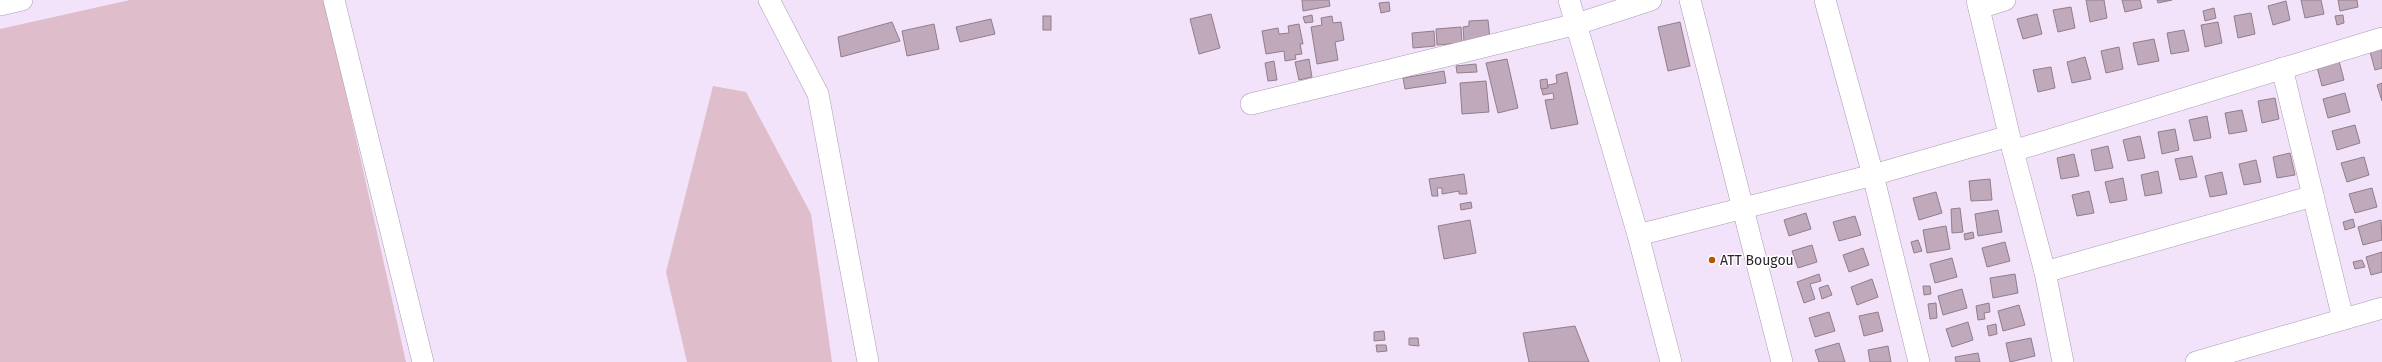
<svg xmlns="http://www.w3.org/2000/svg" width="2382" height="362" font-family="'Fira Sans',sans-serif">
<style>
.green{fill:#dfbdca}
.building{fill:#bfa9ba;stroke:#927d8d}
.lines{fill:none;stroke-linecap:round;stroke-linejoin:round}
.street-casing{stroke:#a99bb1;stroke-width:22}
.street{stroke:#fff;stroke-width:21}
.poi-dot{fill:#b45602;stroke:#fff;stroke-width:1.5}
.labels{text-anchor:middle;stroke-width:3;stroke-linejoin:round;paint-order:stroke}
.poi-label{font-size:14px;fill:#2b252e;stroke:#fff;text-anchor:start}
</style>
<rect width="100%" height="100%" fill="#f2e3fa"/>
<g class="green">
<path d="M 130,0 L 325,0 L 406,362 L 0,362 L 0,29 Z"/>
<path d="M 713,86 L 746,92 L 811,214 L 832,362 L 687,362 L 666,272 Z"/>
</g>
<g class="building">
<path d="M 1302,0 L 1329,0 L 1330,6 L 1303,11 Z"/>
<path d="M 2086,0 L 2104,0 L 2107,18 L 2090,22 Z"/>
<path d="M 2122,0 L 2140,0 L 2142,8 L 2125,12 Z"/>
<path d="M 2157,0 L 2172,0 L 2158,3 Z"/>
<path d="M 2301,0 L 2321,0 L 2324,14 L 2305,18 Z"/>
<path d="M 2338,0 L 2357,0 L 2358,7 L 2340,11 Z"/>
<path d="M 2286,1 L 2290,20 L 2273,25 L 2268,6 Z"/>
<path d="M 1389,2 L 1390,11 L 1381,13 L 1379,3 Z"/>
<path d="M 2071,7 L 2075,28 L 2058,32 L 2053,10 Z"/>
<path d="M 2214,8 L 2216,18 L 2205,21 L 2203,11 Z"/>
<path d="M 2251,13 L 2255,34 L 2238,38 L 2234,16 Z"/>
<path d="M 1211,14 L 1220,48 L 1199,54 L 1190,19 Z"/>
<path d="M 2037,14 L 2042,34 L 2023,39 L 2017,19 Z"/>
<path d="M 1312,15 L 1313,22 L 1305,23 L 1303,17 Z"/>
<path d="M 2343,15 L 2344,23 L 2337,25 L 2335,16 Z"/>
<rect x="1043" y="16" width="8" height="14"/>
<path d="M 1332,16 L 1333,23 L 1341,22 L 1344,40 L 1335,42 L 1338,60 L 1317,64 L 1311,27 L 1322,25 L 1321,18 Z"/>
<path d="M 991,19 L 995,34 L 960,42 L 956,27 Z"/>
<path d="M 1488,20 L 1490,39 L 1464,42 L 1463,27 L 1469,26 L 1469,21 Z"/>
<path d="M 892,22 L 900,41 L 841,57 L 838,37 Z"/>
<path d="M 1680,22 L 1690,66 L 1668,71 L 1658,27 Z"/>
<path d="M 2218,22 L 2222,43 L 2205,47 L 2201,25 Z"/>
<path d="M 934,24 L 939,49 L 907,56 L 902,31 Z"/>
<path d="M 1299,24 L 1303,44 L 1300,44 L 1302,54 L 1295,55 L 1296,59 L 1285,61 L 1284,51 L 1266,54 L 1262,31 L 1278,28 L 1279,34 L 1289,33 L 1288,26 Z"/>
<path d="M 1461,27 L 1462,43 L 1437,45 L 1436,29 Z"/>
<path d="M 2184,30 L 2189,51 L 2171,54 L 2167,33 Z"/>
<path d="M 1434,31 L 1435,46 L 1413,48 L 1412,33 Z"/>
<path d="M 2154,39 L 2159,61 L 2138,65 L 2133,43 Z"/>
<path d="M 2119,47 L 2123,69 L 2106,73 L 2101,51 Z"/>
<path d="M 2382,48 L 2382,68 L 2375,70 L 2370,52 Z"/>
<path d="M 2085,57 L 2091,79 L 2072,83 L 2067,62 Z"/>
<path d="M 1309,59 L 1312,77 L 1299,80 L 1295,62 Z"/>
<path d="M 1507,59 L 1518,108 L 1498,113 L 1486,63 Z"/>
<path d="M 1274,61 L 1277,80 L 1268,81 L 1265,63 Z"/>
<path d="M 2339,61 L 2344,80 L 2322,86 L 2317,67 Z"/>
<path d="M 1476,64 L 1477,72 L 1457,73 L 1456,66 Z"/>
<path d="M 2051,67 L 2055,88 L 2038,92 L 2033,70 Z"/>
<path d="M 1444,71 L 1446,83 L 1405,89 L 1403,78 Z"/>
<path d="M 1567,72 L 1578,124 L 1551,129 L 1545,100 L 1554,99 L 1553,93 L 1543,95 L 1541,87 L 1557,83 L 1556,75 Z"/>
<path d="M 1547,79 L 1548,88 L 1541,89 L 1540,80 Z"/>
<path d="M 1486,81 L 1489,112 L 1462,114 L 1460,83 Z"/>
<path d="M 2382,83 L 2382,101 L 2377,85 Z"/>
<path d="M 2345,93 L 2350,112 L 2328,118 L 2323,99 Z"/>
<path d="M 2275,98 L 2279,119 L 2262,123 L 2258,101 Z"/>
<path d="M 2242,110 L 2247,131 L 2229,134 L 2225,113 Z"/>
<path d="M 2207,116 L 2211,138 L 2194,141 L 2189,120 Z"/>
<path d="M 2355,125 L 2360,143 L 2337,150 L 2332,131 Z"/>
<path d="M 2175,129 L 2179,150 L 2162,154 L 2158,132 Z"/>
<path d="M 2140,136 L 2145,158 L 2128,161 L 2123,140 Z"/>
<path d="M 2108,146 L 2113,168 L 2095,171 L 2091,150 Z"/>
<path d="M 2290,153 L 2295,175 L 2277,178 L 2273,157 Z"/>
<path d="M 2074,154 L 2079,176 L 2061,179 L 2057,158 Z"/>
<path d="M 2192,156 L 2197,177 L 2180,180 L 2175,159 Z"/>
<path d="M 2364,157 L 2369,175 L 2347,182 L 2341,163 Z"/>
<path d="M 2256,160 L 2261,182 L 2244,185 L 2239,164 Z"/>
<path d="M 2158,171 L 2162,193 L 2145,196 L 2141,175 Z"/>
<path d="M 2222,172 L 2227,194 L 2210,197 L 2205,176 Z"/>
<path d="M 1464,174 L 1467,194 L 1459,194 L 1459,191 L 1442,194 L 1442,188 L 1437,188 L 1438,196 L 1432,196 L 1429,179 Z"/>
<path d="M 2123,178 L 2127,200 L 2110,203 L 2105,182 Z"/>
<path d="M 1990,179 L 1992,200 L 1971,201 L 1969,181 Z"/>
<path d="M 2372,188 L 2377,207 L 2355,213 L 2349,194 Z"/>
<path d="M 2089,191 L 2094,213 L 2077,216 L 2072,195 Z"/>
<path d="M 1936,192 L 1942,213 L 1919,220 L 1913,198 Z"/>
<path d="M 1471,202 L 1472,208 L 1461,210 L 1460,204 Z"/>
<path d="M 1960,208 L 1963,232 L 1952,233 L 1951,209 Z"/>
<path d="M 1998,210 L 2002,232 L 1978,236 L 1975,214 Z"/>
<path d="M 1806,213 L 1811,229 L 1789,236 L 1784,220 Z"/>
<path d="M 1855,216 L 1861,235 L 1839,241 L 1833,222 Z"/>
<path d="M 2353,219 L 2355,227 L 2345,230 L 2343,222 Z"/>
<path d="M 1470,220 L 1476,253 L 1444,259 L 1438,226 Z"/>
<path d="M 2381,220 L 2382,240 L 2363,245 L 2358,227 Z"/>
<path d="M 1946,226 L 1950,249 L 1927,253 L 1923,230 Z"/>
<path d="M 1973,232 L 1974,238 L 1965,240 L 1964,234 Z"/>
<path d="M 1918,240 L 1922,251 L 1914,253 L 1911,242 Z"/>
<path d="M 2005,242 L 2010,261 L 1987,267 L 1982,248 Z"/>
<path d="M 1812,245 L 1817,262 L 1798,268 L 1792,251 Z"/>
<path d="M 1863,248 L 1869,265 L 1849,272 L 1843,255 Z"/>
<path d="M 2382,252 L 2382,272 L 2371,275 L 2366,257 Z"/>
<path d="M 1952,258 L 1957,277 L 1935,283 L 1930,264 Z"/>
<path d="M 2362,260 L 2365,267 L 2355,269 L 2353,262 Z"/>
<path d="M 1819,274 L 1821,281 L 1810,284 L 1815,299 L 1804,303 L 1797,282 Z"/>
<path d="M 2015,274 L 2018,293 L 1993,298 L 1990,278 Z"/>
<path d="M 1872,279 L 1878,297 L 1857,305 L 1851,287 Z"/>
<path d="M 1828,285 L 1832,295 L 1822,299 L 1819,288 Z"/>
<path d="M 1923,286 L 1930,286 L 1931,294 L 1924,295 Z"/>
<path d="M 1962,289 L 1967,308 L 1943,315 L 1938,296 Z"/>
<path d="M 1936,303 L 1937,318 L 1930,319 L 1928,304 Z"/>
<path d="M 1989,303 L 1990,312 L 1984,313 L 1985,319 L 1978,320 L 1976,306 Z"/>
<path d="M 2019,305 L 2025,325 L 2003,331 L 1998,311 Z"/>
<path d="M 1829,312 L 1835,331 L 1815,337 L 1809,318 Z"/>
<path d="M 1878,312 L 1883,331 L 1864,336 L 1859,316 Z"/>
<path d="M 1968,322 L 1973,340 L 1952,347 L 1946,329 Z"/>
<path d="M 1996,324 L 1997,334 L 1989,336 L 1987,326 Z"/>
<path d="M 1575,326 L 1589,362 L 1529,362 L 1523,333 Z"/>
<path d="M 1384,331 L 1385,340 L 1374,341 L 1374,332 Z"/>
<path d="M 1409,338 L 1418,338 L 1419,346 L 1409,345 Z"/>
<path d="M 2031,338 L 2035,356 L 2010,362 L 2006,343 Z"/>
<path d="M 1839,343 L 1845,362 L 1819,362 L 1815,350 Z"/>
<path d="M 1376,345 L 1386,345 L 1387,351 L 1377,352 Z"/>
<path d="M 1888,346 L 1891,362 L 1870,362 L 1868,350 Z"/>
<path d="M 1978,353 L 1980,362 L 1956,362 L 1955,357 Z"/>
</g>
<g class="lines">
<g class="street-casing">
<g id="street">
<path d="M 334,0 L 423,362"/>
<path d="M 769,0 L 818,94 L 868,362"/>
<path d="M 1569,0 L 1638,235 L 1671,362"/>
<path d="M 1690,0 L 1782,362"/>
<path d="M 1825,0 L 1873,175 L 1919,362"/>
<path d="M 1977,0 L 2013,151 L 2045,272 L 2063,362"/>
<path d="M 0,5 L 22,0"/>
<path d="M 1979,8 L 2005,0"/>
<path d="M 2282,68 L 2343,319"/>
<path d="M 1251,104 L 1577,24 L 1651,0"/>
<path d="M 2013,151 L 2382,38"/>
<path d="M 1638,235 L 1873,175 L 2009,136"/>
<path d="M 2045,272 L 2313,196"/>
<path d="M 2196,362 L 2382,308"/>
</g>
</g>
<use href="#street" class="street"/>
</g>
<circle class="poi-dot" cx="1712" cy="260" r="4"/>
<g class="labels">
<g class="poi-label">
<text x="1720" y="265">ATT Bougou</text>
</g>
</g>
</svg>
